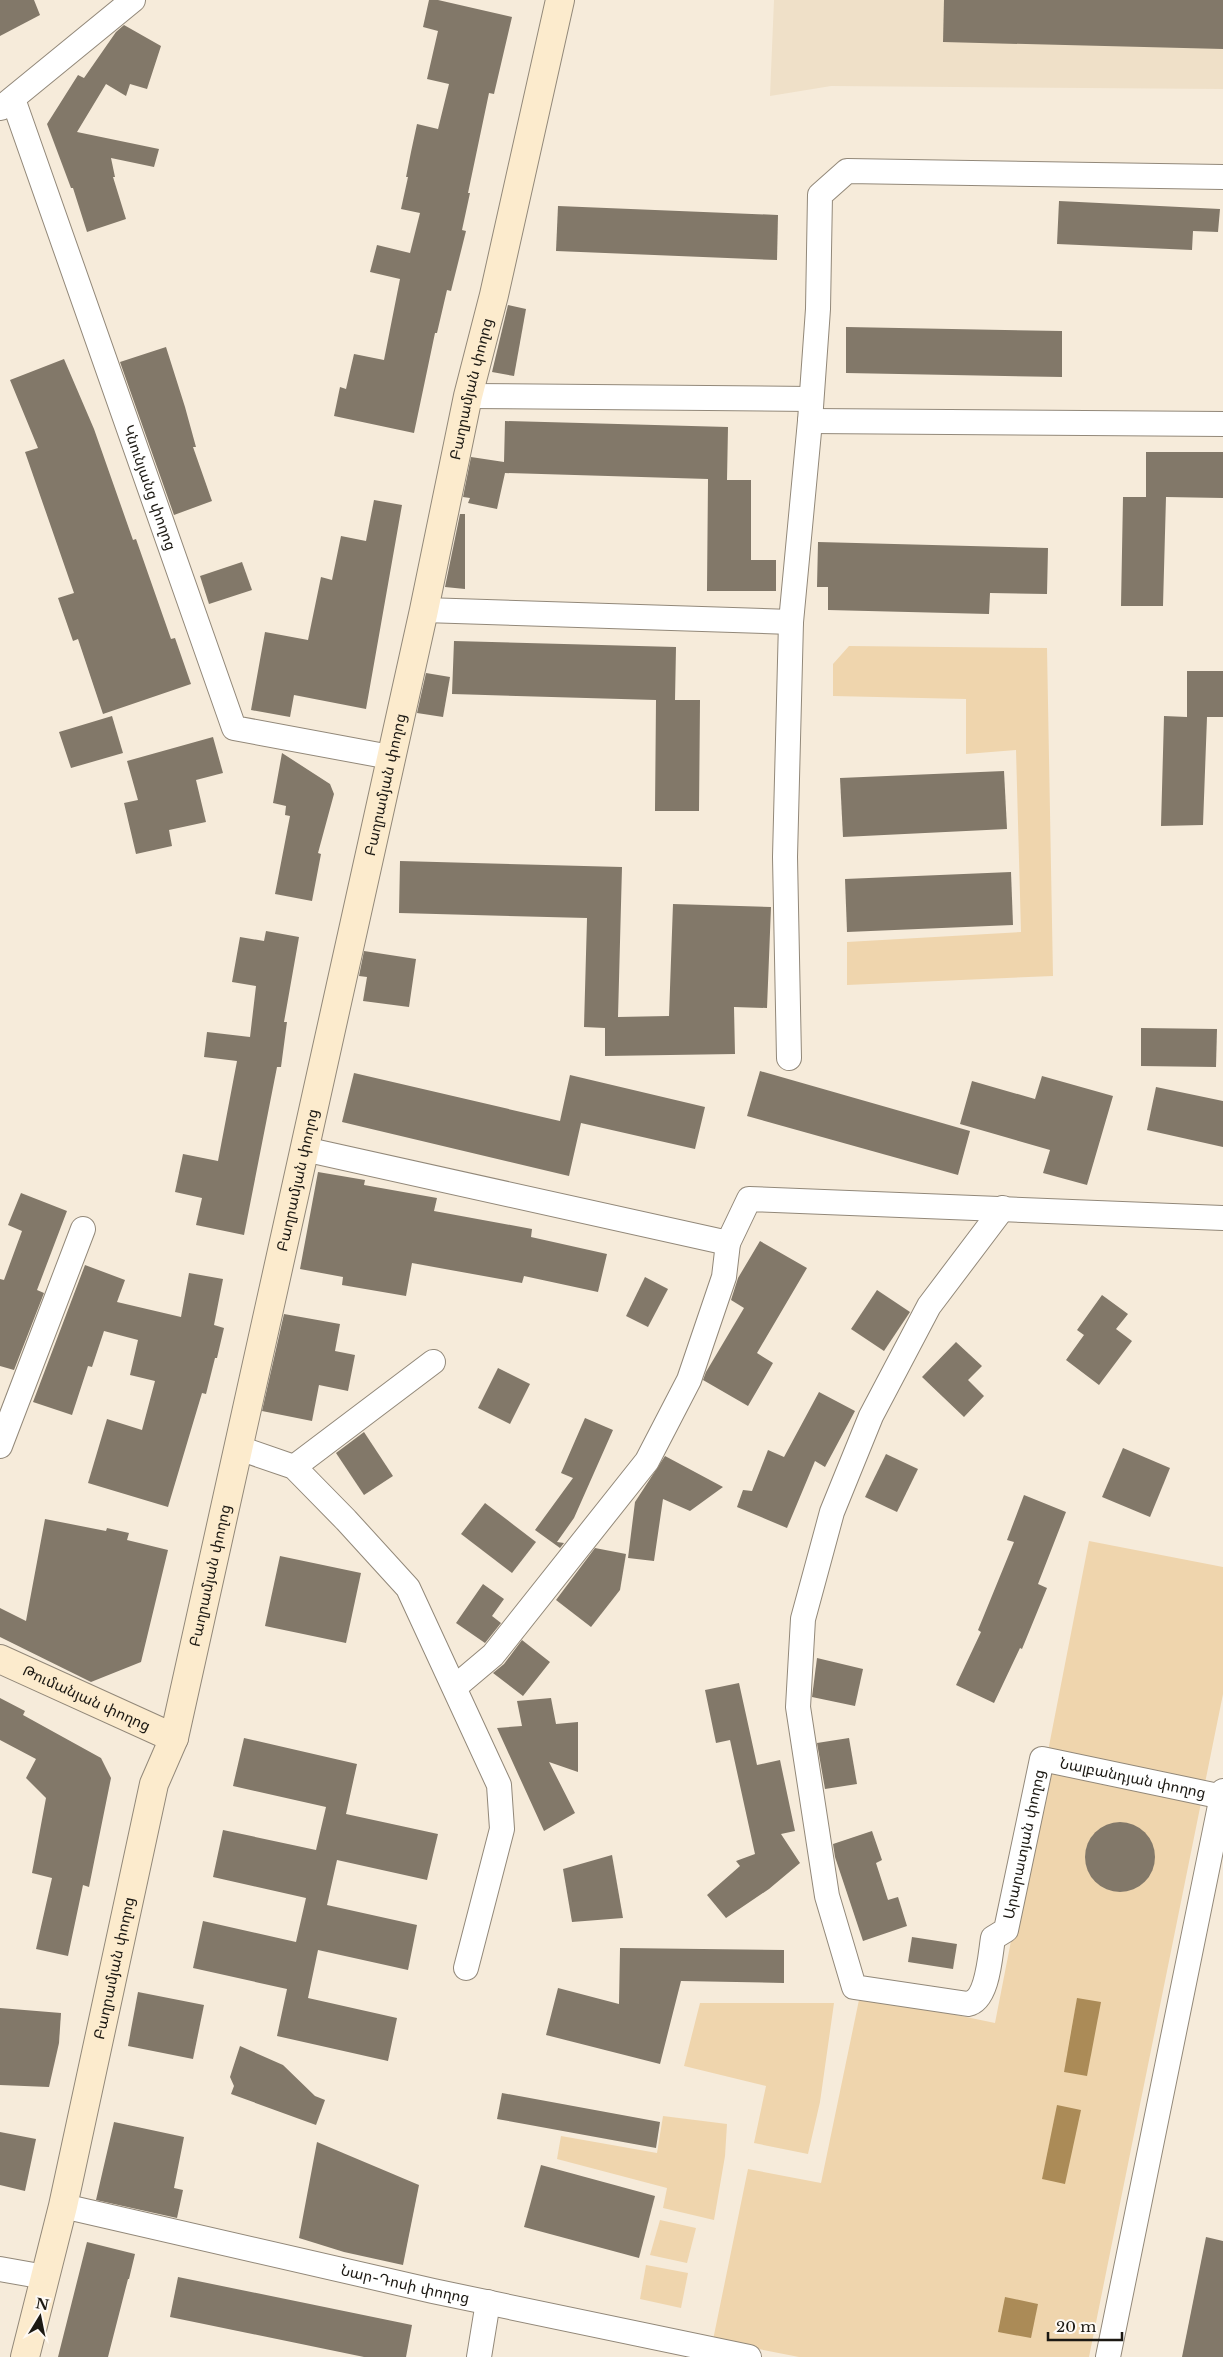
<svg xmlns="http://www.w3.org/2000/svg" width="1223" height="2357" font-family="'Libre Baskerville','Noto Sans Armenian',serif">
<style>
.built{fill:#efe0c8}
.green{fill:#efd5ad}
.water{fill:#ab8b57}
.building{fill:#827869}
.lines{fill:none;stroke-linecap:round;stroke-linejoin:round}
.minor-casing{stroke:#928879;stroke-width:26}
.secondary-casing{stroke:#928879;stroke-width:30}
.minor{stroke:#fff;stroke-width:24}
.secondary{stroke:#fcebcd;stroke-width:28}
.labels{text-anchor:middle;stroke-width:4;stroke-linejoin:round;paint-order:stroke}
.street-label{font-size:15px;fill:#1c1913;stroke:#fef9f3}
</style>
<rect width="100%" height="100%" fill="#f6ebda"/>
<path class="built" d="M 774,0 L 1223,0 L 1223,89 L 831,86 L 770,96 Z"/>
<g class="green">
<path d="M 849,646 L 1047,648 L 1053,976 L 847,985 L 847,942 L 1021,932 L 1016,750 L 966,754 L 966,699 L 833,696 L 833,664 Z"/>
<path d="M 1089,1541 L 1223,1567 L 1223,1694 L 1089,2357 L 799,2357 L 713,2340 L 748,2169 L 821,2183 L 860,1995 L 995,2023 Z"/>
<path d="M 700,2003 L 834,2003 L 820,2102 L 808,2154 L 754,2143 L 766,2086 L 684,2066 Z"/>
<path d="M 663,2116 L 727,2124 L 725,2156 L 714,2220 L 663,2208 L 667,2188 L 557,2159 L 561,2136 L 657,2153 Z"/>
<path d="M 660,2220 L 696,2228 L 687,2263 L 650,2255 Z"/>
<path d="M 646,2265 L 688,2273 L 681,2308 L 640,2299 Z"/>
</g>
<g class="water">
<path d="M 1077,1998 L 1101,2002 L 1087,2076 L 1064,2072 Z"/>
<path d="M 1057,2105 L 1081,2110 L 1065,2184 L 1042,2179 Z"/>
<path d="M 1005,2297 L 1038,2304 L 1031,2338 L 998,2332 Z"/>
</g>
<g class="building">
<path d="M 0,0 L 34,0 L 40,15 L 0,36 Z"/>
<path d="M 429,0 L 438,0 L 512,17 L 494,94 L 489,93 L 468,193 L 470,193 L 462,230 L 466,231 L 451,291 L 447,290 L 437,333 L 435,333 L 414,433 L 334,416 L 340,387 L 346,389 L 354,354 L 384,360 L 400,279 L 370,272 L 377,245 L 410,253 L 420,213 L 401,209 L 408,177 L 406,177 L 411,152 L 417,124 L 438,129 L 449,84 L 427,79 L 438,31 L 423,27 Z"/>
<path d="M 944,0 L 1223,0 L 1223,49 L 943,42 Z"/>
<path d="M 124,25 L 161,46 L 147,89 L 130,84 L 126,96 L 106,84 L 77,132 L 159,149 L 154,167 L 111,158 L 115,177 L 113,177 L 126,219 L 87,232 L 73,188 L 71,188 L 47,124 L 78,75 L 84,78 L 116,32 Z"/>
<path d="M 1059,201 L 1220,209 L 1218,232 L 1193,231 L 1192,250 L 1057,244 Z"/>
<path d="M 558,206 L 778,215 L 777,260 L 556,251 Z"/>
<path d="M 508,305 L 526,309 L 514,376 L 492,372 Z"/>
<path d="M 846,327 L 1062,331 L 1062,377 L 846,373 Z"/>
<path d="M 166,347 L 185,407 L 196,447 L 193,447 L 212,501 L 174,515 L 120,362 Z"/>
<path d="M 64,359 L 94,429 L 133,540 L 136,539 L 171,639 L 175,638 L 191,684 L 103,714 L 78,639 L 73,641 L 58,598 L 74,593 L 25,452 L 38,448 L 10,380 Z"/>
<path d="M 505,421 L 728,427 L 727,480 L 751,480 L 751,560 L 776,560 L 776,591 L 707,591 L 708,479 L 505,473 L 497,509 L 468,503 L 470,498 L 463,497 L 471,457 L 504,462 Z"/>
<path d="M 1146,452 L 1223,452 L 1223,498 L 1166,497 L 1163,606 L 1121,606 L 1123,497 L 1146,497 Z"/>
<path d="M 374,500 L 402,505 L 366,709 L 294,695 L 290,717 L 251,710 L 265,632 L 308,640 L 321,577 L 332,580 L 341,536 L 366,541 Z"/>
<path d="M 460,514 L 465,514 L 465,589 L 445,587 Z"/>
<path d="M 818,542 L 1048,548 L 1047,594 L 990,593 L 989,614 L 828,610 L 828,587 L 817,587 Z"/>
<path d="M 242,562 L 252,590 L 209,604 L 200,576 Z"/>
<path d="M 454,641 L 676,647 L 675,700 L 700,700 L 699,811 L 655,811 L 656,700 L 452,694 Z"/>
<path d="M 1187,671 L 1223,671 L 1223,717 L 1207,717 L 1203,825 L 1161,826 L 1164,716 L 1187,717 Z"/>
<path d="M 426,673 L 450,677 L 443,717 L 417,713 Z"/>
<path d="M 112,716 L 123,753 L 71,768 L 59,732 Z"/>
<path d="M 213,737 L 223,773 L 196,780 L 206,822 L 169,830 L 172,846 L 136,854 L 124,803 L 138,800 L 127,761 Z"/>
<path d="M 282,753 L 330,784 L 334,794 L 318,853 L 321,854 L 312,901 L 275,894 L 290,816 L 285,815 L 286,806 L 273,803 Z"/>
<path d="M 1004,771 L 1007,829 L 843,837 L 840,778 Z"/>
<path d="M 400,861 L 622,867 L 618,1017 L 669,1016 L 673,904 L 771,907 L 767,1008 L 734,1007 L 735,1054 L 605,1056 L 605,1028 L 584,1027 L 587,918 L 399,913 Z"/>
<path d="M 1011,872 L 1013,925 L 847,932 L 845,879 Z"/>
<path d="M 266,931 L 299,937 L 284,1022 L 287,1022 L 281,1067 L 277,1067 L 244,1235 L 196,1225 L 202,1198 L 175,1192 L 183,1154 L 218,1161 L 237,1061 L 204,1057 L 207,1032 L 250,1037 L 256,986 L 232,982 L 240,937 L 264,941 Z"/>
<path d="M 364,951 L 416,959 L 409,1007 L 363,1001 L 367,977 L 359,976 Z"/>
<path d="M 1141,1028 L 1217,1029 L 1216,1067 L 1141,1066 Z"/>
<path d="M 760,1071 L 970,1131 L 958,1175 L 747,1116 Z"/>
<path d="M 354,1073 L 560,1121 L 570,1075 L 705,1107 L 695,1149 L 581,1123 L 569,1176 L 342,1122 Z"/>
<path d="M 1042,1076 L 1113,1096 L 1087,1185 L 1043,1173 L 1050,1150 L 960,1124 L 972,1081 L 1035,1099 Z"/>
<path d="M 1156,1087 L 1223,1101 L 1223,1147 L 1147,1130 Z"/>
<path d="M 318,1172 L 365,1180 L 364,1185 L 437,1198 L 434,1211 L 532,1229 L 531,1237 L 607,1254 L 598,1292 L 524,1276 L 522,1283 L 412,1263 L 406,1296 L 342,1285 L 343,1277 L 300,1269 Z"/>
<path d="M 21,1193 L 67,1211 L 37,1290 L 44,1293 L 14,1370 L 0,1366 L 0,1279 L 4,1280 L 22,1231 L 8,1225 Z"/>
<path d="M 760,1241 L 807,1268 L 757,1353 L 773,1363 L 748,1406 L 703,1380 L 706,1372 L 744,1308 L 731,1300 L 738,1278 Z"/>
<path d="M 85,1265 L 125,1280 L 117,1302 L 181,1317 L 189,1273 L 223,1279 L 214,1325 L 224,1328 L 217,1358 L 215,1358 L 206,1394 L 202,1393 L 168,1507 L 88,1483 L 107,1419 L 142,1430 L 155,1381 L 130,1375 L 138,1340 L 104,1331 L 92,1367 L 88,1366 L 72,1415 L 33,1402 Z"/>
<path d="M 645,1277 L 668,1289 L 648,1327 L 626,1316 Z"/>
<path d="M 877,1290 L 910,1312 L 884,1351 L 851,1329 Z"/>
<path d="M 1102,1295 L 1128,1314 L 1116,1329 L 1132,1341 L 1099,1385 L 1066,1360 L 1084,1335 L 1077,1330 Z"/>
<path d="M 284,1314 L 340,1324 L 335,1351 L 355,1355 L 348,1391 L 319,1385 L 312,1421 L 262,1411 Z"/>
<path d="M 956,1342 L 982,1366 L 968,1380 L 984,1396 L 964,1417 L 922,1377 Z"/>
<path d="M 498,1368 L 530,1384 L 510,1424 L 478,1408 Z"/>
<path d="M 819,1392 L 855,1411 L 825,1467 L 815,1461 L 787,1528 L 737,1507 L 743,1490 L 752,1491 L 768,1450 L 784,1457 Z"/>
<path d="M 585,1418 L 613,1430 L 574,1518 L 557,1542 L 564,1543 L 560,1548 L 535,1530 L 573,1478 L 561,1473 Z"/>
<path d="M 364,1432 L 393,1476 L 364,1495 L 336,1453 Z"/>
<path d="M 1123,1448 L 1170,1468 L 1150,1517 L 1102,1497 Z"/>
<path d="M 886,1454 L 918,1469 L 897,1512 L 865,1497 Z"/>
<path d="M 665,1456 L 723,1487 L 690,1511 L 663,1499 L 654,1561 L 628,1558 L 635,1502 Z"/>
<path d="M 1024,1495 L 1066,1512 L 1038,1584 L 1047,1588 L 1022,1649 L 1020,1648 L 994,1703 L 956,1685 L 981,1632 L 978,1630 L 1014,1542 L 1007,1540 Z"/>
<path d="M 485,1503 L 536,1542 L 512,1573 L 461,1534 Z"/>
<path d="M 45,1519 L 106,1531 L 107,1528 L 129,1533 L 127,1540 L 168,1550 L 141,1662 L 91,1682 L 0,1637 L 0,1608 L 26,1621 Z"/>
<path d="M 595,1548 L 626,1554 L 620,1590 L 591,1627 L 556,1600 Z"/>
<path d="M 280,1556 L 361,1573 L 346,1643 L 265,1626 Z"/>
<path d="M 483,1584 L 504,1599 L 492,1616 L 501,1623 L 485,1643 L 456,1623 Z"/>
<path d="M 522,1640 L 550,1662 L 523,1696 L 493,1673 L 504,1664 Z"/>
<path d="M 817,1658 L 863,1669 L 855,1706 L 812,1697 Z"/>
<path d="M 739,1683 L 757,1765 L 780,1760 L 795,1831 L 781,1834 L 800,1863 L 769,1889 L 726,1918 L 707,1895 L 740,1866 L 736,1861 L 755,1854 L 730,1740 L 716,1743 L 705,1690 Z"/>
<path d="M 0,1698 L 25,1711 L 23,1715 L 101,1758 L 111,1778 L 89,1887 L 83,1885 L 68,1956 L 36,1949 L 52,1878 L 32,1873 L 46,1798 L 26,1778 L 36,1759 L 0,1740 Z"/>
<path d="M 551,1698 L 556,1724 L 578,1722 L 578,1772 L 549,1762 L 575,1813 L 544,1831 L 497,1728 L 522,1726 L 517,1701 Z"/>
<path d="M 244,1738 L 357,1764 L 346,1814 L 438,1834 L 427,1880 L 337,1860 L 327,1905 L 417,1925 L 408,1970 L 318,1950 L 308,1998 L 397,2018 L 388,2061 L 277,2036 L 287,1989 L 193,1968 L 203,1921 L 296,1942 L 306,1898 L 213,1877 L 223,1830 L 316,1850 L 326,1807 L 233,1786 Z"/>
<path d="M 849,1738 L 857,1784 L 825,1789 L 817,1743 Z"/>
<circle cx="1120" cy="1857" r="35"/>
<path d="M 872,1831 L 882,1860 L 876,1863 L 888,1900 L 898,1897 L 907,1926 L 863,1941 L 835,1857 L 833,1844 Z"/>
<path d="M 612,1855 L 623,1918 L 572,1922 L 563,1869 Z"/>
<path d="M 912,1937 L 957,1944 L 953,1969 L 908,1962 Z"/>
<path d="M 620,1948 L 784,1950 L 784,1983 L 681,1981 L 660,2064 L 546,2035 L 558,1988 L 619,2004 Z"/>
<path d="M 138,1992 L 204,2005 L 193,2059 L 128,2046 Z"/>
<path d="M 0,2008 L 61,2013 L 59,2043 L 49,2087 L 0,2085 Z"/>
<path d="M 240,2046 L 283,2065 L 315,2096 L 325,2100 L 316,2125 L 231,2094 L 234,2086 L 230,2077 Z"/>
<path d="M 502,2093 L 660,2122 L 656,2148 L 497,2119 Z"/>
<path d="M 114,2122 L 184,2137 L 174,2188 L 183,2190 L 177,2218 L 96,2200 Z"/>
<path d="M 0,2132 L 36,2139 L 25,2191 L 0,2185 Z"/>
<path d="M 317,2142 L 419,2185 L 403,2265 L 344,2252 L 299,2238 Z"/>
<path d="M 541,2165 L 655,2196 L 639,2258 L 524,2227 Z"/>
<path d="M 1206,2237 L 1223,2241 L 1223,2357 L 1182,2357 Z"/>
<path d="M 87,2242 L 135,2254 L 129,2279 L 128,2279 L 108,2357 L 58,2357 Z"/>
<path d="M 178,2277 L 412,2325 L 406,2357 L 364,2357 L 170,2317 Z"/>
</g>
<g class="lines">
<g class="minor-casing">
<g id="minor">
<path id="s1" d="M 13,99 L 234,728 L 390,757"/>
<path d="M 1,108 L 133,0"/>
<path d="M 468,396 L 811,399"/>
<path d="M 810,421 L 1223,424"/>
<path d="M 424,610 L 791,622"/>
<path d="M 789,1058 L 785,857 L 791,622 L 810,421 L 818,309 L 820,195 L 847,171 L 1223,177"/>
<path d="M 304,1149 L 728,1243 L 749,1199 L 1223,1218"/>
<path id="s2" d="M 1003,1208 L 929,1306 L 871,1416 L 832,1512 L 803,1619 L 798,1707 L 827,1896 L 854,1987 L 968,2004 C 988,2000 990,1956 993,1938 L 1006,1930 L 1042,1759 L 1223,1797"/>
<path d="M 0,1446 L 83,1229"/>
<path d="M 239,1448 L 294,1467 L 346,1520 L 408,1588 L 499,1785 L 502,1829 L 466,1968"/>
<path d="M 294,1467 L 433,1362"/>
<path d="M 455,1687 L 493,1655 L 647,1461 L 689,1380 L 724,1277 L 728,1243"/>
<path id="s3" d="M 63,2206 L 433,2291 L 749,2357"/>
<path d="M 0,2269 L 45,2277"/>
<path d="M 479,2357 L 488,2302"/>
<path d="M 1108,2357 L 1223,1791"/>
</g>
</g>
<g class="secondary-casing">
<g id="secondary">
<path id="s4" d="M 0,1659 L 174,1738"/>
<path id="s5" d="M 25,2357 L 63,2206 L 154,1784 L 174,1738 L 424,610 L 468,396 L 494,295 L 560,0"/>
</g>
</g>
<use href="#minor" class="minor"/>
<use href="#secondary" class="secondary"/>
</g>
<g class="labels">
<g class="street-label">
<text dy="5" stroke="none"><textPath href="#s5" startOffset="2019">Բաղրամյան փողոց</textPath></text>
<text dy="5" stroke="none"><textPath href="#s1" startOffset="412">Կնունյանց փողոց</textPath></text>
<text dy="5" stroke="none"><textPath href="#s5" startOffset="1614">Բաղրամյան փողոց</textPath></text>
<text dy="5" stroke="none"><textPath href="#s5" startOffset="1209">Բաղրամյան փողոց</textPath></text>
<text dy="5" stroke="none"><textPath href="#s5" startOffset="804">Բաղրամյան փողոց</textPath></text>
<text dy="5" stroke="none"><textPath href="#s4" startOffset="95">Թումանյան փողոց</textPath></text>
<text dy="5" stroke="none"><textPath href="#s2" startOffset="1308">Նալբանդյան փողոց</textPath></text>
<text dy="5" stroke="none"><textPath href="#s2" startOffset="1128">Արարատյան փողոց</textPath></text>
<text dy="5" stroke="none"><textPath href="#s5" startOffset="399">Բաղրամյան փողոց</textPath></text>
<text dy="5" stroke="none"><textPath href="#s3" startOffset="351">Նար-Դոսի փողոց</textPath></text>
</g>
</g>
<g transform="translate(40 2317) rotate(10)" stroke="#fef9f3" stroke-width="4" paint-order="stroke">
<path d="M0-4L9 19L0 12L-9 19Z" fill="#1c1913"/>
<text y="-8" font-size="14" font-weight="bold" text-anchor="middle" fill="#1c1913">N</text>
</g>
<path d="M1048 2332v8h74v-8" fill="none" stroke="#1c1913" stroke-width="2.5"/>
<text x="1056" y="2332" font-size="15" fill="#1c1913" stroke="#fef9f3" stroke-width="4" paint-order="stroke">20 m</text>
</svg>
